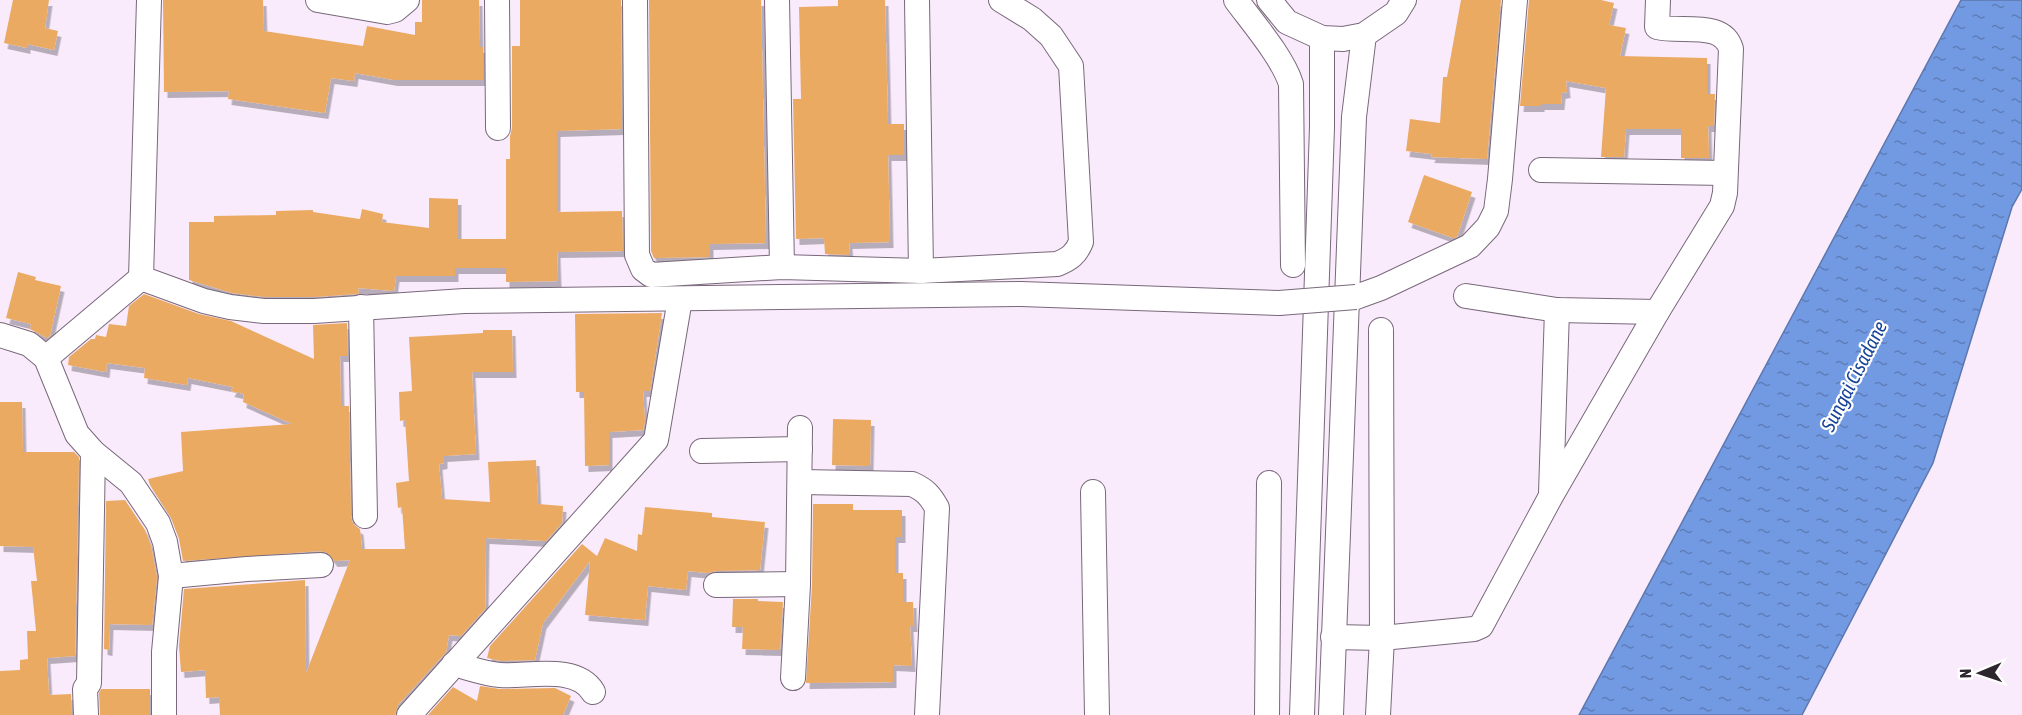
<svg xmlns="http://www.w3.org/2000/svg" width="2022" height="715" font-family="'Asap Condensed',sans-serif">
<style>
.water{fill:url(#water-ripples);stroke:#5d77ad;stroke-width:1.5}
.building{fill:#ebaa62;filter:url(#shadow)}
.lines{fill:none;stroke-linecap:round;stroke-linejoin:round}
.street-casing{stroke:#78687a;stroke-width:26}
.street{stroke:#fff;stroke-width:24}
.street-bridge-casing{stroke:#78687a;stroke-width:26;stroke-linecap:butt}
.street-bridge{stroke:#fff;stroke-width:24}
.labels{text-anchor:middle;stroke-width:4.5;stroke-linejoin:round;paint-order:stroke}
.water-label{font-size:20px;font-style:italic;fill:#184499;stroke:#fff}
</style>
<defs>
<pattern id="water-ripples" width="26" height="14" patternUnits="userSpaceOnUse" patternTransform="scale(1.5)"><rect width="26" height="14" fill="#729ae3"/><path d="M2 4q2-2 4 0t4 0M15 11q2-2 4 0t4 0" fill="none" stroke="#5e7db8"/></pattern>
<filter id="shadow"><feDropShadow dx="3.5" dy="6" stdDeviation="0" flood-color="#0004"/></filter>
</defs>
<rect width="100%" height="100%" fill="#faebfc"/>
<path class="water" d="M 1961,0 L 2022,0 L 2022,189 L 2012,207 L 1933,463 L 1802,715 L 1579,715 Z"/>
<g class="building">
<path d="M 13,0 L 49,0 L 45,28 L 58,31 L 54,50 L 27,44 L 27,48 L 4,43 Z"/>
<path d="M 163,0 L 263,0 L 264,31 L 363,46 L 367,26 L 415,35 L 415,22 L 422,22 L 422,0 L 479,0 L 480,47 L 483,47 L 483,80 L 394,80 L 355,73 L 354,81 L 331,78 L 325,113 L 228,99 L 229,91 L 164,92 Z"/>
<path d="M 520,0 L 621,0 L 622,129 L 557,131 L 557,212 L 622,211 L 623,251 L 557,252 L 558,281 L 506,282 L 506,268 L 455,268 L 455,276 L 396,276 L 394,291 L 358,288 L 359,293 L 357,294 L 314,297 L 265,297 L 232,293 L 189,280 L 189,222 L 214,222 L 214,216 L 276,215 L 276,211 L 313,210 L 313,212 L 360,219 L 362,209 L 383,214 L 382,222 L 429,228 L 429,198 L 458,199 L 458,239 L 506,239 L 506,159 L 510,159 L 510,136 L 512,128 L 512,46 L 520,46 Z"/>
<path d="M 649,0 L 761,0 L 766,243 L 710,244 L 710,257 L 654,258 L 651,251 Z"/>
<path d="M 838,0 L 885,0 L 888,124 L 904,124 L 904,155 L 888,155 L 890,242 L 849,243 L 850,255 L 825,254 L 824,238 L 796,239 L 793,99 L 801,99 L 799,7 L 838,6 Z"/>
<path d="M 1461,0 L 1501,0 L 1487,159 L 1431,157 L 1432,154 L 1406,151 L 1410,119 L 1440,123 L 1443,77 L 1447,77 Z"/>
<path d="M 1529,0 L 1601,0 L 1614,3 L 1609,25 L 1626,28 L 1620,56 L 1707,58 L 1707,94 L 1715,94 L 1714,126 L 1708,126 L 1709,158 L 1681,158 L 1681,129 L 1626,129 L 1624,157 L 1601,157 L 1606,88 L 1566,81 L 1567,92 L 1562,93 L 1561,104 L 1541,104 L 1541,106 L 1520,106 Z"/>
<path d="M 1424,175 L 1472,192 L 1457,237 L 1453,238 L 1408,222 Z"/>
<path d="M 18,272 L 36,277 L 35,280 L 61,286 L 50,336 L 47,338 L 30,329 L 31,324 L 6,318 Z"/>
<path d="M 144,294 L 199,314 L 231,321 L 314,359 L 313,325 L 347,323 L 348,356 L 340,356 L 341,406 L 349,406 L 351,516 L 353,524 L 360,529 L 362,549 L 405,549 L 402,507 L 398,508 L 396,483 L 409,481 L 405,420 L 400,421 L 399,392 L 412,391 L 409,337 L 483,333 L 483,330 L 512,330 L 513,372 L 472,372 L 476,454 L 444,456 L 444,463 L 439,464 L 442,499 L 490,502 L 488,462 L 536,460 L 538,504 L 563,506 L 562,523 L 546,541 L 486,538 L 485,609 L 461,636 L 449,635 L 446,652 L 398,705 L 395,715 L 220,715 L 219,697 L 206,698 L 205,670 L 181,672 L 179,646 L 184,589 L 305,580 L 306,673 L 350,560 L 334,561 L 328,553 L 320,551 L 183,561 L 179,539 L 171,518 L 150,485 L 148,479 L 183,471 L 181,432 L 292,424 L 243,402 L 244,394 L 231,391 L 233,387 L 188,378 L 187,385 L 144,378 L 145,368 L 107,363 L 106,372 L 68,365 L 69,357 L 91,339 L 95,339 L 96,335 L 106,337 L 109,324 L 126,326 L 129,306 Z"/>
<path d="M 662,313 L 650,391 L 643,391 L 645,422 L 643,430 L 609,432 L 609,465 L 585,466 L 584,392 L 576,392 L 575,314 Z"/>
<path d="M 0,402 L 22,402 L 23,452 L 74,452 L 79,457 L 75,656 L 47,658 L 49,695 L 71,694 L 72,715 L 0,715 L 0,671 L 20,670 L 20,660 L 28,659 L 27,631 L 36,631 L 31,581 L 37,581 L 33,547 L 0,546 Z"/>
<path d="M 833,419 L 871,420 L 870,466 L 832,465 Z"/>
<path d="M 125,500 L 145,530 L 151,546 L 157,577 L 152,625 L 110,624 L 109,650 L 104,649 L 106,501 Z"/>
<path d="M 813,504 L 853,504 L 853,510 L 902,510 L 902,537 L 895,537 L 895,573 L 903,573 L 903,602 L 913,602 L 914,626 L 910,626 L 912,666 L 893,665 L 893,682 L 806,683 L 812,585 Z"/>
<path d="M 645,507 L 712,513 L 712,517 L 765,522 L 760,570 L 716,571 L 708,573 L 688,571 L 686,590 L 648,586 L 645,620 L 585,615 L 590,561 L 543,623 L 535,660 L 501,661 L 487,658 L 490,646 L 582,544 L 597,556 L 605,538 L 637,551 L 638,534 L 642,535 Z"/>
<path d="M 733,599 L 758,599 L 758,601 L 783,602 L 780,650 L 742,649 L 743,627 L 732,627 Z"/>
<path d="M 480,686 L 500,689 L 555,688 L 571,696 L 563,715 L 428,715 L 453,687 L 477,701 Z"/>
<path d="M 101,689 L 150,689 L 150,715 L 100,715 L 99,693 Z"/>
</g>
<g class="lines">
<g class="street-casing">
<g id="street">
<path d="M 149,0 L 141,278 L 204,301 L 230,307 L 264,311 L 314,311 L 464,301 L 1021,294 L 1279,303"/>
<path d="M 318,0 L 387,12 L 395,10 L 407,0"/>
<path d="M 497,0 L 498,128"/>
<path d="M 635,0 L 637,255 L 643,269 L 651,275 L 782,267 L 921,271 L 1057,264 C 1070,259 1076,254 1081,242 L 1071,66 L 1051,36 L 1032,19 L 1001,0"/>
<path d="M 777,0 L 782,267"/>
<path d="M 917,0 L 921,271"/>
<path d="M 1236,0 C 1253,23 1283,58 1291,84 L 1293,265"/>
<path d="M 1269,0 L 1287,22 L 1322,38 L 1343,39 L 1364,35 L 1396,13 L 1404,0"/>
<path d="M 1541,170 L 1725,173"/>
<path d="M 1466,296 L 1557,310 L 1657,312"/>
<path d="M 1356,297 L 1381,288 L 1470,246 L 1488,227 L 1496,211 L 1500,179 L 1515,0"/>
<path d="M 361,307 L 365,516"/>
<path d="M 0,335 L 29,344 L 46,358 L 77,434 L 93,452 L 131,483 L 158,523 L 165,542 L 171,576 L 164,652 L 164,715"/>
<path d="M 46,358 L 141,278"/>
<path d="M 702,451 L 800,449"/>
<path d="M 801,482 L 912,484 C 925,490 930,495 937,508 L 927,715"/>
<path d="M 1093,492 L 1097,715"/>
<path d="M 1551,493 L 1557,310"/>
<path d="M 171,576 L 247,569 L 321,565"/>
<path d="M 716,585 L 798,584"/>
<path d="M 1333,637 L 1382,638 L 1474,629 L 1481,626 L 1551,496 L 1657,312 L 1722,206 L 1725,193 L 1731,49 C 1723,20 1681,33 1657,27 L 1658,0"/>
<path d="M 454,664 C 469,668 485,674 500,675 C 528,677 576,664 593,692"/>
<path d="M 793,678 L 798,584 L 800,428"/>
<path d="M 86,715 L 85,689 L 89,683 L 93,452"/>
<path d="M 409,715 L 656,440 L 680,299"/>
<path d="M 1267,715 L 1269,483"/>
<path d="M 1302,715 L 1322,127 L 1322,38"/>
<path d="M 1331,715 L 1354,117 L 1364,35"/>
<path d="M 1378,715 L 1382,638 L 1381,330"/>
</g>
</g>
<use href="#street" class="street"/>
<g class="street-bridge-casing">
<path id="street-bridge" d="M 1279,303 L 1356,297"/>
</g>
<use href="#street-bridge" class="street-bridge"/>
</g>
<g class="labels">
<g class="water-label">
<text transform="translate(1854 376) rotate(-63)" y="7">Sungai Cisadane</text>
</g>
</g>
<g transform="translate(1980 673) rotate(268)" stroke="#ffffff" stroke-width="4.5" paint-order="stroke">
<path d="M0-4.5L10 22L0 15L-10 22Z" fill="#2d262e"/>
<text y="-9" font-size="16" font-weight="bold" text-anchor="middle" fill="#2d262e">N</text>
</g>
</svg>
